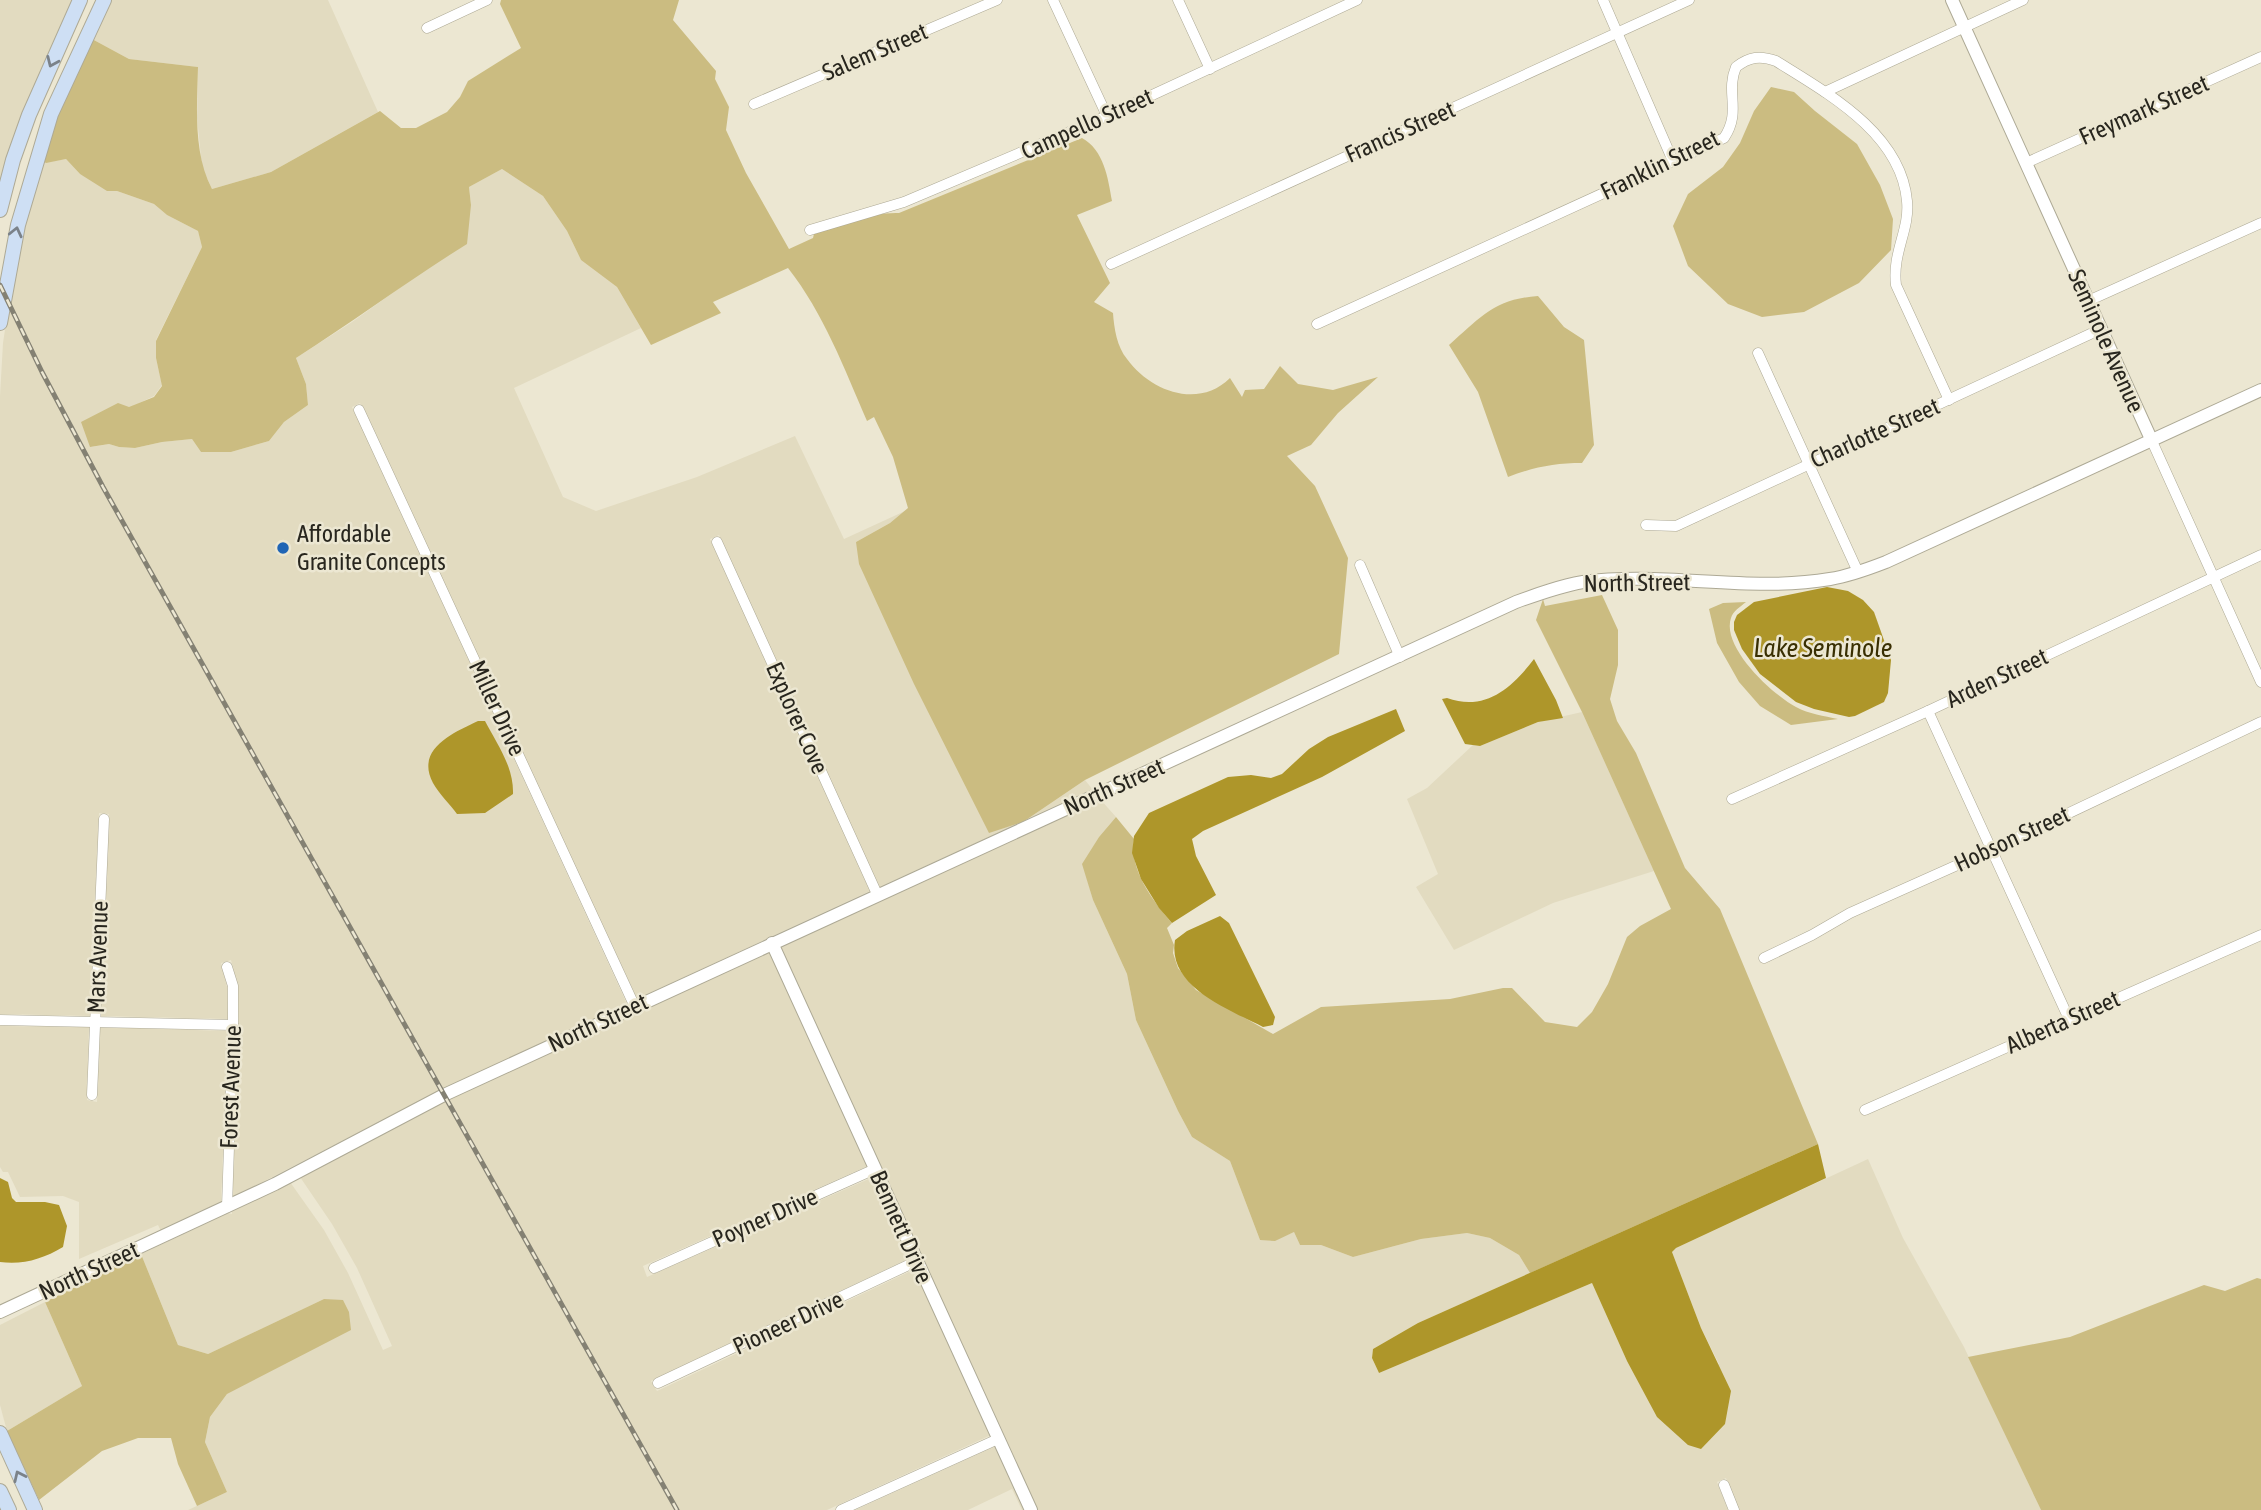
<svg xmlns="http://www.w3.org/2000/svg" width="2261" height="1510" font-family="'Asap Condensed',sans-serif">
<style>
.built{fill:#e2dbc0}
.green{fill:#cbbc81}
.water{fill:#ae962a}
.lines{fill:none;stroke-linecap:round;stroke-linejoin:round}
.minor-casing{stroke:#ada995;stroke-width:11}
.tertiary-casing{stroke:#ada995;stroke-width:14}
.secondary-casing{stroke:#ada995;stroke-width:16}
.minor{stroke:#fff;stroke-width:10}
.tertiary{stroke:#fff;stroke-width:12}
.secondary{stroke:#cedff4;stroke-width:14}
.rail-casing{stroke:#848173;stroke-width:5}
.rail{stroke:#ece7d2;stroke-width:2.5;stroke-dasharray:8;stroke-linecap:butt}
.oneway{stroke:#7b8289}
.poi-dot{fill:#2065b5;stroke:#ece7d2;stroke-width:2.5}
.labels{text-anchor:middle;stroke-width:5;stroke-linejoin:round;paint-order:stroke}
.street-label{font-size:24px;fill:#28261e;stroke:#ece7d2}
.poi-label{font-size:24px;fill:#28261e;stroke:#ece7d2;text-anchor:start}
.water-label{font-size:26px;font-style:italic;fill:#392f02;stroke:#ece7d2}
</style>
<rect width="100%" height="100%" fill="#ece7d2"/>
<g class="built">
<path d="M 0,0 L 74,0 L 0,188 Z"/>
<path d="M 110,0 L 328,0 L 378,112 L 271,172 L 212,189 L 202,167 L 197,118 L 198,67 L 129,59 L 92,39 Z"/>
<path d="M 66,159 L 80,174 L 117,191 L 154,204 L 167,215 L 198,231 L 202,247 L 156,340 L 156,358 L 162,385 L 154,396 L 129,408 L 118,404 L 91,447 L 109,444 L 119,447 L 135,448 L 162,442 L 192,439 L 201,452 L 231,452 L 269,441 L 284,422 L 308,405 L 306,384 L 296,358 L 352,322 L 416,276 L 471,205 L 469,187 L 502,169 L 543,196 L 567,231 L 581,260 L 617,287 L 641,328 L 514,388 L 563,497 L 596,511 L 697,477 L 795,436 L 844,539 L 905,511 L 890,523 L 856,542 L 1023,822 L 1085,780 L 1093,790 L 879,887 L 719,535 L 710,539 L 870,891 L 637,999 L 360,403 L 352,407 L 627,1004 L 437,1092 L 232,1198 L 239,1030 L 238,987 L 231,960 L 221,963 L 227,987 L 228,1019 L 101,1016 L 109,814 L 99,813 L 90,1016 L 0,1014 L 0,396 L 3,343 L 16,257 L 42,160 L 48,162 Z"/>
<path d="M 1582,712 L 1654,871 L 1553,903 L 1454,950 L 1416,887 L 1438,874 L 1407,799 L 1427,788 L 1473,745 L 1480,746 L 1538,722 Z"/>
<path d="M 1100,799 L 1116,817 L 1099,837 L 1083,864 L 1093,900 L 1127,974 L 1136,1020 L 1178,1111 L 1192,1137 L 1230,1161 L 1260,1240 L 1275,1240 L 1294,1232 L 1300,1245 L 1321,1245 L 1353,1257 L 1421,1239 L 1467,1233 L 1490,1238 L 1519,1255 L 1530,1273 L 1418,1323 L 1373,1349 L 1372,1358 L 1379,1373 L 1592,1283 L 1627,1361 L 1719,1364 L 1701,1328 L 1672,1252 L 1676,1248 L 1868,1159 L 1903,1238 L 1964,1347 L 2041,1510 L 1739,1510 L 1726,1478 L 1717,1482 L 1728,1510 L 1037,1510 L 779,946 Z"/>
<path d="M 770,950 L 868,1166 L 643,1266 L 647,1277 L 873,1177 L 910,1258 L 651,1381 L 657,1391 L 915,1269 L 991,1435 L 827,1510 L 188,1510 L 227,1492 L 205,1442 L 210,1417 L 227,1394 L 324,1299 L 208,1354 L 178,1345 L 141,1254 L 228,1213 L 232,1214 L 232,1211 L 290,1182 L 324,1230 L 348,1273 L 383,1350 L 392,1346 L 357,1268 L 332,1224 L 300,1177 L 446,1100 Z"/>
<path d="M 0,1026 L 89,1027 L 87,1100 L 97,1102 L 100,1027 L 228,1031 L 221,1203 L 161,1231 L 158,1225 L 79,1259 L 79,1202 L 63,1196 L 20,1197 L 8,1172 L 3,1172 L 0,1167 Z"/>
<path d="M 45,1302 L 82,1386 L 7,1431 L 0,1405 L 0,1325 Z"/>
<path d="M 996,1446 L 1025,1510 L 1022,1510 L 1012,1489 L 968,1510 L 855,1510 Z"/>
</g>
<g class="green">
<path d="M 501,0 L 679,0 L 673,20 L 716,71 L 715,79 L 729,107 L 726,130 L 746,173 L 789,249 L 813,238 L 814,234 C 840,225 871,212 899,213 L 1082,138 C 1104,150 1108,178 1112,201 L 1077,215 L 1110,283 L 1094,302 L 1113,313 C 1114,328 1117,347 1127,359 C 1151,392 1199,409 1230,378 L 1242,397 L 1245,390 L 1264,389 L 1280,366 L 1298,384 L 1333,390 L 1378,377 L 1338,413 L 1311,445 L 1287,456 L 1315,486 L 1348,558 L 1339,654 L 1085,780 L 1023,822 L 989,833 L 914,684 L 859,564 L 856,542 L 890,523 L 908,508 L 893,457 L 874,417 L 867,421 C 844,368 824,314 788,268 L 713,302 L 721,313 L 651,345 L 617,287 L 581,260 L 567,231 L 543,196 L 502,169 L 469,187 L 471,205 L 467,244 C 409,280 354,321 296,358 L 306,384 L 308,405 L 284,422 L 269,441 L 231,452 L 201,452 L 192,439 L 162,442 L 135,448 L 119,447 L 109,444 L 90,447 L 81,422 L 118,403 L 129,407 L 154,397 L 162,386 L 156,358 L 156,341 L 202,247 L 198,231 L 167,215 L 154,204 L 117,191 L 107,191 L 80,174 L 66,159 L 46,163 L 42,160 L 56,117 L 92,39 L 129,59 L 198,67 C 197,107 193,153 212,189 L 271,172 L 380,111 L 401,128 L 416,128 L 447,112 L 460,97 L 468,81 L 521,48 L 500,4 Z"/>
<path d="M 1771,87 L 1794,92 L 1815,111 L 1857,144 L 1880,185 L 1893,219 L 1891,250 L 1859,283 L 1804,312 L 1762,317 L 1728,304 L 1688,266 L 1673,226 L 1688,194 L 1723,167 L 1740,143 L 1754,111 Z"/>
<path d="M 1538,296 L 1564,327 L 1584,340 L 1594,445 L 1582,463 C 1555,463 1534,467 1508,477 L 1478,392 L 1449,345 C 1480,318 1494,299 1538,296 Z"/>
<path d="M 1602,595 L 1618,630 L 1618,665 L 1610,699 L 1617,721 L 1636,753 L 1685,868 L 1720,909 L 1818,1144 L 1530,1273 L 1519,1255 L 1490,1238 L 1467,1233 L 1421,1239 L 1353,1257 L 1321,1245 L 1300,1245 L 1294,1232 L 1275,1241 L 1260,1240 L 1230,1161 L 1192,1137 L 1178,1111 L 1136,1020 L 1127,974 L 1093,900 L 1082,864 L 1099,837 L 1116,817 L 1134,839 C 1129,870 1153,901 1172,923 L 1167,928 L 1174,945 L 1173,953 L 1178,968 L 1196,990 L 1273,1034 L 1321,1007 L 1450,999 L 1503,988 L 1512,988 L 1545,1022 L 1577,1027 L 1592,1012 L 1608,984 L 1627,937 L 1640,926 L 1671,909 L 1582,712 L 1536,620 L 1543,599 L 1545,606 Z"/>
<path d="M 1746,602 C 1740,607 1733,611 1731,618 C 1721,647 1773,695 1796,707 C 1809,714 1824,716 1838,719 L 1791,725 L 1760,706 L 1739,682 L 1717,643 L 1709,609 L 1723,603 Z"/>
<path d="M 141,1254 L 178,1345 L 208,1354 L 324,1299 L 343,1300 L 349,1312 L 351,1330 L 227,1394 L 210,1417 L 205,1442 L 227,1492 L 197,1506 L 178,1464 L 171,1438 L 138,1438 L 102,1451 L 39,1500 L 7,1431 L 82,1386 L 45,1302 Z"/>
<path d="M 2257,1278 L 2261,1279 L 2261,1510 L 2041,1510 L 1968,1357 L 2070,1337 L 2204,1285 L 2225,1291 Z"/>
</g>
<g class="water">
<path d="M 1827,587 L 1848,591 L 1863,600 L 1874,612 L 1891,660 L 1888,693 L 1884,702 L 1855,716 L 1849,717 L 1814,709 L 1796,702 L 1760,674 L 1742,649 L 1734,630 L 1734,622 L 1737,615 L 1754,602 Z"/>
<path d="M 1534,659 L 1556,700 L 1563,718 L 1538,722 L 1480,746 L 1465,744 L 1442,699 L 1447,698 C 1485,712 1512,688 1534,659 Z"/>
<path d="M 1396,709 L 1405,731 L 1322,777 L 1203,831 L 1192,839 L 1196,856 L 1216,895 L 1172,923 L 1159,908 L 1141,879 L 1132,853 L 1134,836 L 1149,813 L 1228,777 L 1251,775 L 1271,778 L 1282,774 L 1309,749 L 1328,737 Z"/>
<path d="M 478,721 L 485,721 C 497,744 514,767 513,794 L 485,813 L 457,814 C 450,804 439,794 433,783 C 415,749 453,733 478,721 Z"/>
<path d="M 1220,916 L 1229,923 L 1275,1017 L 1273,1025 L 1263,1027 C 1229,1009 1167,987 1175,940 L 1187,931 Z"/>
<path d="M 1818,1144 L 1826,1178 L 1676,1248 L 1672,1252 L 1701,1328 L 1731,1391 L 1725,1424 L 1701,1449 L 1688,1445 L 1657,1417 L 1627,1361 L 1592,1283 L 1379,1373 L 1372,1358 L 1373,1349 L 1418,1323 Z"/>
<path d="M 0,1178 L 8,1182 L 12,1198 L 16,1202 L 45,1202 L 59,1205 L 67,1226 L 63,1247 C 43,1259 23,1265 0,1262 Z"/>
</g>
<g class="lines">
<g class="minor-casing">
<g id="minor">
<path d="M 1053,0 L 1107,116"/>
<path d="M 1178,0 L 1210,69"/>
<path d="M 1603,0 L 1673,161"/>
<path d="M 427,28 L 487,0"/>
<path d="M 1825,92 L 2023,0"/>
<path d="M 754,104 L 997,0"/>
<path d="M 2026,163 L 2261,57"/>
<path d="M 810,230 L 904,202 L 1107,116 L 1357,0"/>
<path d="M 1111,264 L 1689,0"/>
<path d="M 2088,301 L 2261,223"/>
<path d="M 1317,324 L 1724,138 C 1742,111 1725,93 1736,67 C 1749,57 1760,55 1776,61 C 1827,93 1901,133 1907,201 C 1910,230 1892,252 1896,285 L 1949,400"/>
<path d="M 1758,353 L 1858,572"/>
<path d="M 359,410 L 635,1007"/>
<path d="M 2151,439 L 2261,682"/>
<path d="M 1646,525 L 1676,526 L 2101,329"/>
<path d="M 717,542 L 877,894"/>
<path d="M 1360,565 L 1400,657"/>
<path d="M 1928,711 L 2069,1019"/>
<path d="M 1732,799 L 1928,711 L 2261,555"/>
<path d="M 1764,958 L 1812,935 L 1850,913 L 1991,850 L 2261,722"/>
<path d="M 0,1020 L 233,1025"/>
<path d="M 92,1095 L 104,819"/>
<path d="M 1865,1110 L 2261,935"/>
<path d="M 227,1207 L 233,1025 L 233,986 L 227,967"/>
<path d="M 654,1268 L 875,1169"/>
<path d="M 658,1383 L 917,1261"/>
<path d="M 1724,1485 L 1734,1510"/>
<path d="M 841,1510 L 998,1439"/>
</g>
</g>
<g class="tertiary-casing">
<g id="tertiary">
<path d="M 1952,0 L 2151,439"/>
<path d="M 772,943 L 1031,1510"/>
<path d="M 0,1312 L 275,1184 L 444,1095 L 1516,602 C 1538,594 1560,586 1583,582 C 1665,571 1748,593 1830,579 C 1849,576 1868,569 1886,562 L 2261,390"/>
</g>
</g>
<g class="secondary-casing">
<g id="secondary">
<path d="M 0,210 L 13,160 L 29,115 L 80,0"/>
<path d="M 0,323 L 18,225 L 51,114 L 104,0"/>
<path d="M 0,1433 L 35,1510"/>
<path d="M 0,1491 L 9,1510"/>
</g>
</g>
<use href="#minor" class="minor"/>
<use href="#tertiary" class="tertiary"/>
<use href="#secondary" class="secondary"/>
<g class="rail-casing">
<path id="rail" d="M 0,285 L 42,372 L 103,487 L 677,1510"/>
</g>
<use href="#rail" class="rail"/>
</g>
<defs><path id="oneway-chevron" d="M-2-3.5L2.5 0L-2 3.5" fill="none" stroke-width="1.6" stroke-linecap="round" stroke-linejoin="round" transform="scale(1.75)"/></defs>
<g class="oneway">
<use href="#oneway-chevron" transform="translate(52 62) rotate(114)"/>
<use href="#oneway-chevron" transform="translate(16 232) rotate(-77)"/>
<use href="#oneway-chevron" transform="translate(19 1476) rotate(-115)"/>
</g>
<circle class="poi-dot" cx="283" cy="548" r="7"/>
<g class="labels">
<g class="street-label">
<text transform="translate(875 52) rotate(-23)" y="8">Salem Street</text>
<text transform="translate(2144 110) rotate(-24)" y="8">Freymark Street</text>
<text transform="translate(1087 124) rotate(-24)" y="8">Campello Street</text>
<text transform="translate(1400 132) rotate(-24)" y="8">Francis Street</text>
<text transform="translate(1660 165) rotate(-26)" y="8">Franklin Street</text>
<text transform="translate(2106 341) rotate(66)" y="8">Seminole Avenue</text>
<text transform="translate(1875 433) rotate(-24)" y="8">Charlotte Street</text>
<text transform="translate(1637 583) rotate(-1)" y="8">North Street</text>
<text transform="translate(1997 678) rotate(-25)" y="8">Arden Street</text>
<text transform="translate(497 708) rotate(65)" y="8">Miller Drive</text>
<text transform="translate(797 718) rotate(66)" y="8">Explorer Cove</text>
<text transform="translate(1114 787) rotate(-24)" y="8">North Street</text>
<text transform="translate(2012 839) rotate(-25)" y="8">Hobson Street</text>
<text transform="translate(98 957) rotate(-88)" y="8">Mars Avenue</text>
<text transform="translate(2063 1022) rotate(-24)" y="8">Alberta Street</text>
<text transform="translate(598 1023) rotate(-25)" y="8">North Street</text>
<text transform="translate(231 1087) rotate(-88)" y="8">Forest Avenue</text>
<text transform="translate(765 1218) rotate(-24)" y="8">Poyner Drive</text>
<text transform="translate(901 1227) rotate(66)" y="8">Bennett Drive</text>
<text transform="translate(89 1271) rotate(-25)" y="8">North Street</text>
<text transform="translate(788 1323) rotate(-25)" y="8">Pioneer Drive</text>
</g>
<g class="poi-label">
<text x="297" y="542">Affordable<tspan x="297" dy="28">Granite Concepts</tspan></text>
</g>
<g class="water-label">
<text x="1823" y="657">Lake Seminole</text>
</g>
</g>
</svg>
